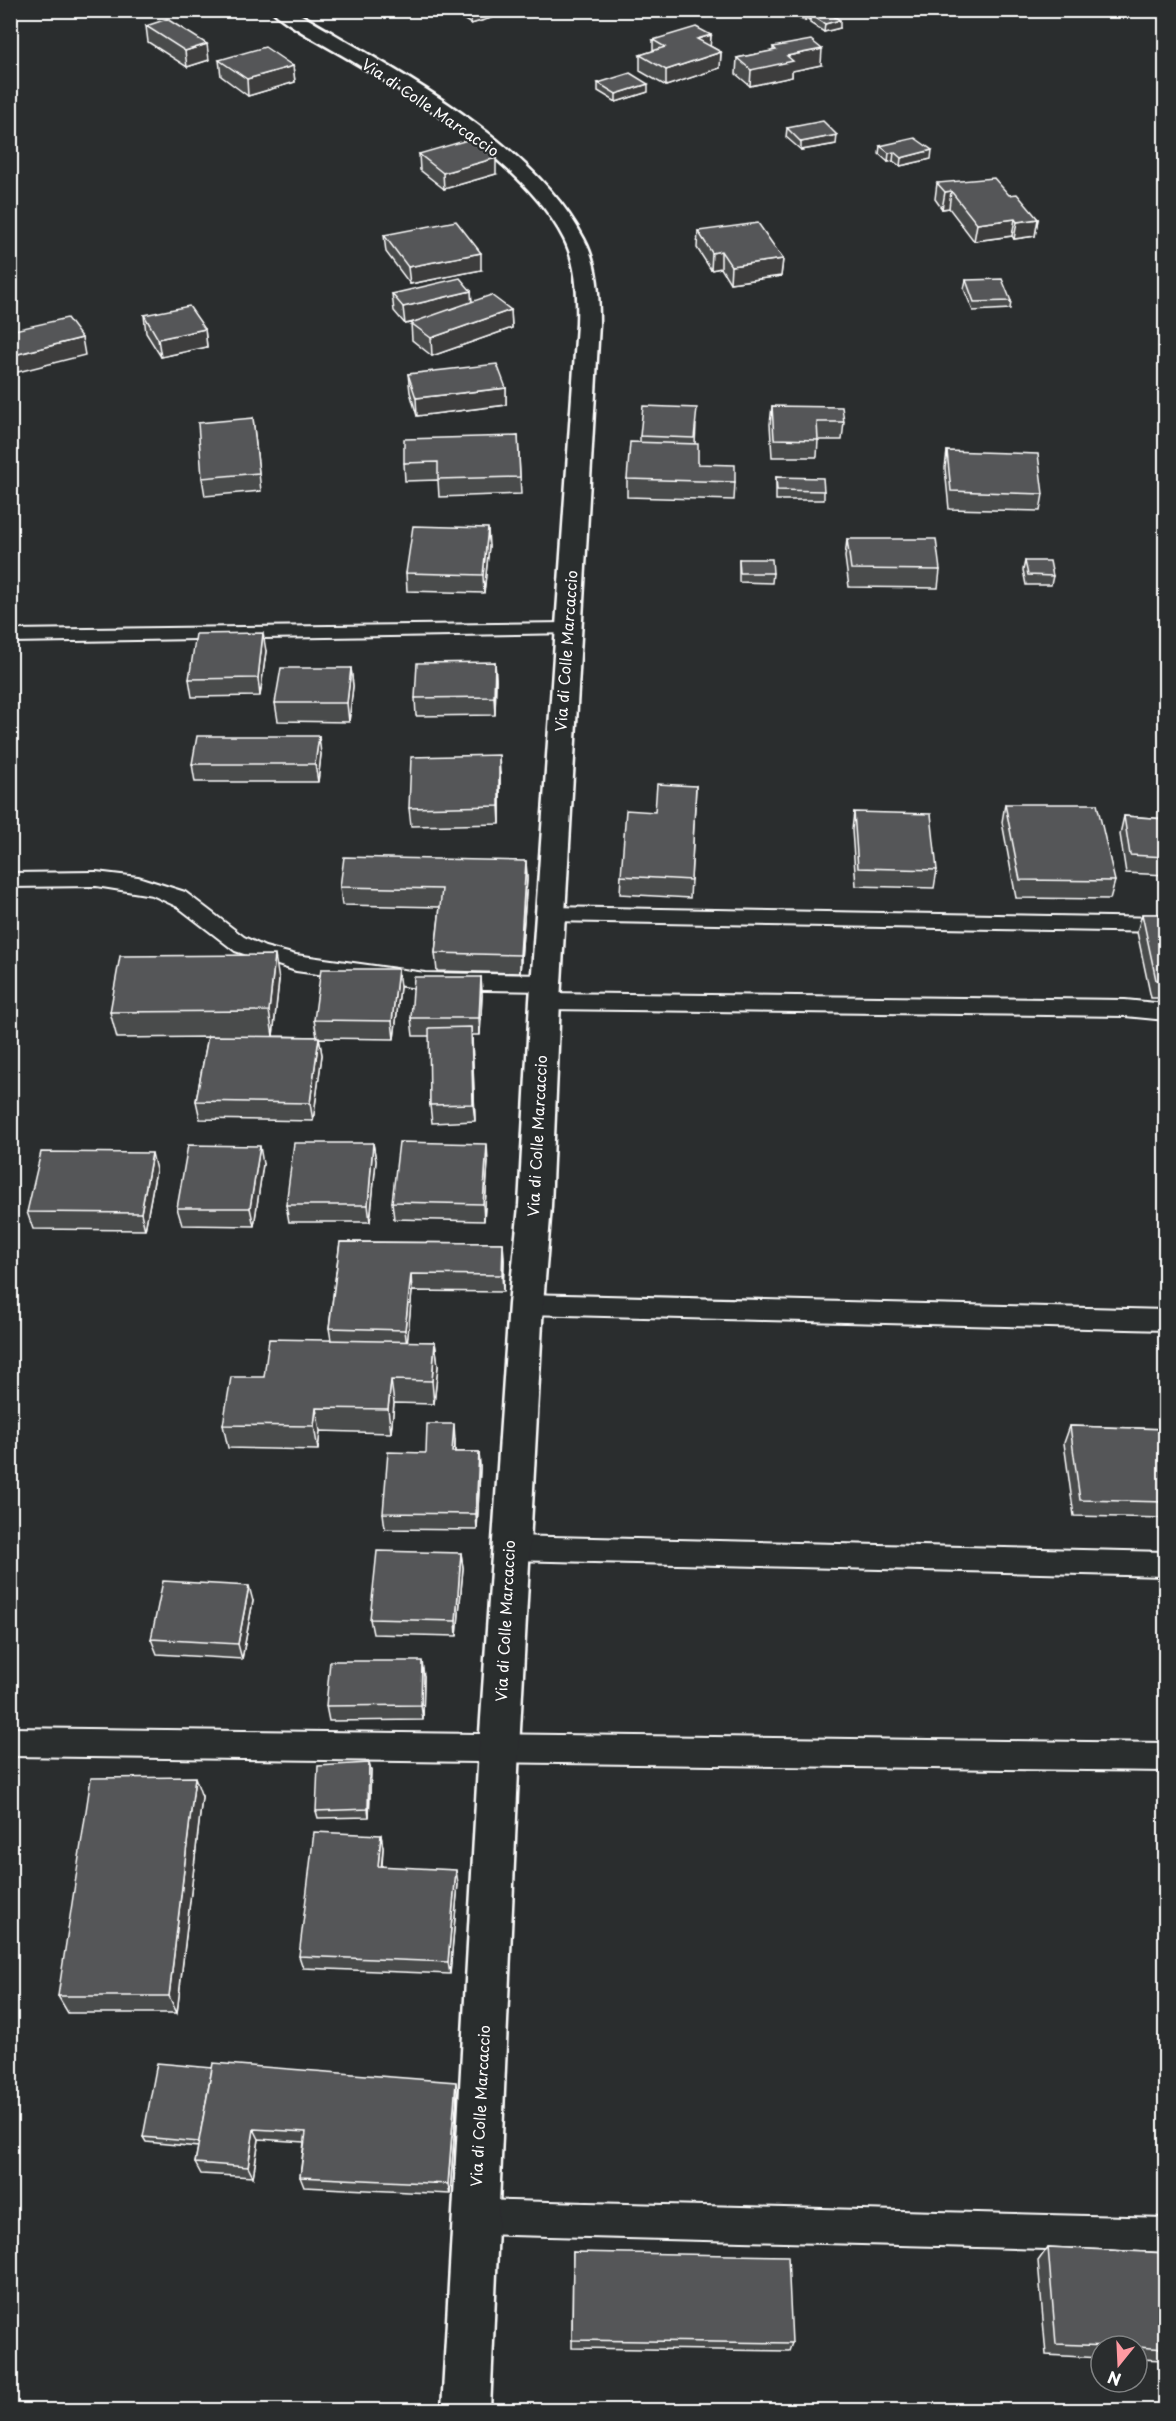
<svg xmlns="http://www.w3.org/2000/svg" width="1176" height="2421" font-family="'Playpen Sans',sans-serif">
<style>
.lines{fill:none;stroke-linecap:round;stroke-linejoin:round}
.lane-casing{stroke:#fff;stroke-width:4}
.street-casing{stroke:#fff;stroke-width:5}
.lane{fill:#2a2d2e;fill-rule:evenodd}
.street{fill:#2a2d2e;fill-rule:evenodd}
.wall{fill:#494b4c;stroke:#fff;stroke-width:1.5}
.shaded-wall{fill:#3c3d3e;stroke:#fff;stroke-width:1.5}
.building{fill:#555758;stroke:#fff;stroke-width:1.5}
.labels{text-anchor:middle;stroke-width:4.5;stroke-linejoin:round;paint-order:stroke}
.street-label{font-size:15px;fill:#fff;stroke:#2a2d2e}
</style>
<rect width="100%" height="100%" fill="#2a2d2e"/>
<filter id="ink" filterUnits="userSpaceOnUse"><feTurbulence type="fractalNoise" baseFrequency=".0167" numOctaves="2"/><feDisplacementMap in="SourceGraphic" scale="12" xChannelSelector="R" yChannelSelector="G"/><feConvolveMatrix kernelMatrix="1 2 1 2 8 2 1 2 1" color-interpolation-filters="sRGB"/></filter>
<g filter="url(#ink)">
<g class="lines">
<g class="lane-casing">
<g id="lane">
<path d="M 569,623 L 576,625 L 578,629 L 576,633 L 10,642 L 10,630 Z"/>
<path d="M 96,872 L 138,877 L 185,892 L 244,937 L 265,947 L 296,955 L 425,973 L 546,975 L 554,978 L 557,983 L 554,988 L 546,991 L 425,989 L 296,971 L 235,951 L 178,907 L 152,895 L 96,886 L 10,887 L 10,873 Z"/>
<path d="M 550,907 L 1166,918 L 1166,932 L 550,921 L 542,919 L 539,914 L 542,909 Z"/>
<path d="M 545,993 L 1125,1000 L 1166,1004 L 1166,1020 L 1125,1016 L 545,1009 L 537,1007 L 534,1001 L 537,995 Z"/>
<path d="M 526,1294 L 1166,1310 L 1166,1330 L 526,1314 L 517,1311 L 514,1304 L 517,1297 Z"/>
<path d="M 510,1536 L 1166,1552 L 1166,1576 L 510,1560 L 500,1556 L 496,1548 L 500,1540 Z"/>
<path d="M 10,1728 L 1166,1743 L 1166,1771 L 10,1756 Z"/>
<path d="M 476,2200 L 1166,2218 L 1166,2252 L 476,2234 L 464,2229 L 459,2217 L 464,2205 Z"/>
</g>
</g>
<g class="street-casing">
<path id="street" d="M 272,10 L 293,10 C 388,67 532,139 584,239 C 598,265 599,296 599,324 L 560,1001 L 551,1206 L 543,1304 L 519,1748 L 490,2410 L 442,2410 L 479,1748 L 509,1304 L 519,1206 L 530,1001 L 577,324 C 578,296 577,264 564,239 C 525,163 420,102 349,59 C 332,49 282,23 272,10 Z"/>
</g>
<use href="#lane" class="lane"/>
<use href="#street" class="street"/>
</g>
<g class="wall">
<path d="M 448,10 L 497,10 L 498,16 L 471,24 Z"/>
<path d="M 795,10 L 828,10 L 828,12 L 840,28 L 824,32 L 810,23 L 810,19 L 805,21 L 795,17 Z"/>
<path d="M 146,26 L 209,60 L 187,67 L 148,42 Z"/>
<path d="M 711,35 L 710,46 L 721,52 L 720,68 L 666,86 L 640,71 L 640,55 L 653,51 L 653,40 Z"/>
<path d="M 773,47 L 821,65 L 792,71 L 792,77 L 750,86 L 736,74 L 737,58 L 773,51 Z"/>
<path d="M 219,60 L 293,66 L 295,82 L 248,96 L 221,76 Z"/>
<path d="M 598,83 L 648,92 L 616,102 L 598,91 Z"/>
<path d="M 787,128 L 836,144 L 801,150 L 786,137 Z"/>
<path d="M 880,146 L 931,159 L 900,166 L 893,161 L 888,162 L 879,154 Z"/>
<path d="M 419,154 L 496,174 L 444,189 L 420,170 Z"/>
<path d="M 937,183 L 1009,195 L 1038,219 L 1035,236 L 1014,239 L 1012,236 L 974,241 L 949,208 L 942,209 L 935,199 Z"/>
<path d="M 698,231 L 783,259 L 781,276 L 730,283 L 721,268 L 711,270 L 697,248 Z"/>
<path d="M 384,235 L 481,270 L 410,284 L 386,252 Z"/>
<path d="M 966,280 L 1011,301 L 1010,309 L 973,311 L 964,289 Z"/>
<path d="M 471,291 L 472,302 L 511,310 L 512,328 L 432,356 L 412,340 L 411,323 L 405,324 L 394,311 L 392,294 Z"/>
<path d="M 144,315 L 205,329 L 207,347 L 161,357 L 146,333 Z"/>
<path d="M 408,374 L 506,388 L 506,405 L 417,416 L 410,392 Z"/>
<path d="M 772,406 L 844,422 L 842,440 L 818,440 L 817,457 L 772,457 L 770,424 Z"/>
<path d="M 253,418 L 261,491 L 205,496 L 202,478 Z"/>
<path d="M 696,425 L 695,444 L 698,464 L 735,482 L 734,500 L 627,497 L 627,479 L 640,443 L 640,436 Z"/>
<path d="M 518,436 L 521,494 L 439,497 L 438,480 L 405,481 L 404,463 Z"/>
<path d="M 947,451 L 1043,494 L 1040,511 L 949,509 L 945,468 Z"/>
<path d="M 776,477 L 824,491 L 824,500 L 776,500 Z"/>
<path d="M 847,539 L 940,570 L 938,588 L 849,587 L 845,557 Z"/>
<path d="M 489,546 L 484,593 L 407,591 L 406,573 Z"/>
<path d="M 739,559 L 773,573 L 772,583 L 739,582 Z"/>
<path d="M 1025,561 L 1053,576 L 1051,585 L 1026,585 L 1023,570 Z"/>
<path d="M 266,651 L 260,696 L 192,697 L 189,679 Z"/>
<path d="M 495,662 L 496,680 L 495,715 L 416,716 L 415,698 Z"/>
<path d="M 351,668 L 353,686 L 349,722 L 278,721 L 275,703 Z"/>
<path d="M 321,754 L 318,782 L 195,782 L 192,764 Z"/>
<path d="M 500,773 L 500,824 L 411,826 L 409,808 Z"/>
<path d="M 696,786 L 690,898 L 620,894 L 621,876 L 655,812 Z"/>
<path d="M 1005,804 L 1115,881 L 1110,899 L 1016,898 L 1002,822 Z"/>
<path d="M 854,812 L 937,870 L 934,888 L 856,886 L 852,830 Z"/>
<path d="M 1124,816 L 1166,819 L 1166,875 L 1126,873 L 1120,834 Z"/>
<path d="M 526,861 L 527,879 L 520,973 L 437,971 L 435,953 L 440,907 L 342,905 L 340,887 Z"/>
<path d="M 1142,914 L 1166,914 L 1166,998 L 1151,998 L 1137,932 Z"/>
<path d="M 481,977 L 482,995 L 480,1035 L 472,1035 L 475,1121 L 432,1123 L 430,1105 L 430,1036 L 413,1036 L 411,1018 Z"/>
<path d="M 279,980 L 273,1036 L 317,1037 L 314,1020 L 400,987 L 394,1039 L 319,1038 L 322,1055 L 313,1121 L 200,1119 L 196,1101 L 208,1037 L 117,1038 L 110,1012 Z"/>
<path d="M 373,1143 L 376,1161 L 370,1222 L 289,1222 L 286,1205 Z"/>
<path d="M 488,1161 L 484,1221 L 394,1219 L 392,1202 Z"/>
<path d="M 263,1164 L 254,1226 L 182,1225 L 177,1208 Z"/>
<path d="M 156,1170 L 145,1230 L 33,1229 L 27,1212 Z"/>
<path d="M 340,1242 L 503,1243 L 504,1261 L 503,1292 L 412,1291 L 407,1342 L 435,1342 L 438,1366 L 434,1404 L 394,1403 L 391,1433 L 320,1431 L 318,1450 L 228,1448 L 223,1425 L 264,1377 L 331,1340 L 329,1328 Z"/>
<path d="M 1070,1426 L 1166,1429 L 1166,1518 L 1074,1516 L 1064,1443 Z"/>
<path d="M 455,1440 L 455,1452 L 479,1452 L 480,1468 L 477,1530 L 385,1529 L 383,1513 L 426,1453 Z"/>
<path d="M 461,1553 L 463,1568 L 457,1636 L 373,1634 L 370,1619 Z"/>
<path d="M 253,1601 L 242,1659 L 157,1654 L 151,1639 Z"/>
<path d="M 424,1676 L 423,1720 L 329,1721 L 326,1706 Z"/>
<path d="M 371,1770 L 369,1817 L 318,1818 L 316,1811 Z"/>
<path d="M 202,1797 L 177,2013 L 68,2013 L 58,1996 Z"/>
<path d="M 381,1835 L 383,1848 L 382,1867 L 458,1883 L 450,1974 L 303,1968 L 299,1956 Z"/>
<path d="M 457,2093 L 450,2194 L 304,2187 L 300,2177 L 304,2142 L 259,2139 L 253,2177 L 201,2174 L 195,2163 L 198,2147 L 146,2142 L 143,2137 Z"/>
<path d="M 1048,2247 L 1166,2253 L 1166,2360 L 1137,2359 L 1137,2346 L 1101,2346 L 1101,2358 L 1046,2355 L 1038,2261 Z"/>
<path d="M 573,2252 L 792,2343 L 789,2351 L 572,2348 Z"/>
</g>
<g class="shaded-wall">
<path d="M 490,10 L 497,10 L 498,16 L 471,24 L 471,16 Z"/>
<path d="M 813,10 L 828,10 L 828,13 L 811,15 L 810,19 L 805,21 L 805,13 Z"/>
<path d="M 840,20 L 840,28 L 824,32 L 825,24 Z"/>
<path d="M 711,35 L 710,51 L 697,39 Z"/>
<path d="M 207,44 L 209,60 L 187,67 L 185,51 Z"/>
<path d="M 822,49 L 821,65 L 792,71 L 792,77 L 750,86 L 751,70 L 787,56 Z"/>
<path d="M 721,52 L 720,68 L 666,86 L 666,70 Z"/>
<path d="M 293,66 L 295,82 L 248,96 L 247,79 Z"/>
<path d="M 648,84 L 648,92 L 616,102 L 616,94 Z"/>
<path d="M 837,135 L 836,144 L 801,150 L 801,142 Z"/>
<path d="M 932,150 L 931,159 L 900,166 L 901,158 Z"/>
<path d="M 894,152 L 893,161 L 888,162 L 889,153 Z"/>
<path d="M 496,158 L 496,174 L 444,189 L 443,173 Z"/>
<path d="M 951,191 L 949,208 L 942,209 L 945,192 Z"/>
<path d="M 1015,219 L 1012,236 L 974,241 L 977,224 Z"/>
<path d="M 1038,219 L 1035,236 L 1014,239 L 1017,222 Z"/>
<path d="M 721,251 L 721,268 L 711,270 L 712,253 Z"/>
<path d="M 481,253 L 481,270 L 410,284 L 408,267 Z"/>
<path d="M 783,259 L 781,276 L 730,283 L 731,266 Z"/>
<path d="M 471,291 L 472,309 L 405,324 L 403,307 Z"/>
<path d="M 511,310 L 512,328 L 432,356 L 431,338 Z"/>
<path d="M 205,329 L 207,347 L 161,357 L 158,339 Z"/>
<path d="M 82,338 L 85,355 L 10,374 L 10,356 Z"/>
<path d="M 506,388 L 506,405 L 417,416 L 416,398 Z"/>
<path d="M 488,528 L 489,546 L 484,593 L 483,575 Z"/>
<path d="M 263,633 L 266,651 L 260,696 L 258,678 Z"/>
<path d="M 495,662 L 496,680 L 495,715 L 494,697 Z"/>
<path d="M 351,668 L 353,686 L 349,722 L 347,703 Z"/>
<path d="M 319,736 L 321,754 L 318,782 L 315,764 Z"/>
<path d="M 499,755 L 500,773 L 500,824 L 499,806 Z"/>
<path d="M 526,861 L 527,879 L 520,973 L 520,955 Z"/>
<path d="M 275,955 L 279,980 L 273,1036 L 269,1011 Z"/>
<path d="M 398,969 L 400,987 L 394,1039 L 392,1021 Z"/>
<path d="M 481,977 L 482,995 L 480,1035 L 479,1018 Z"/>
<path d="M 471,1027 L 472,1044 L 475,1121 L 473,1104 Z"/>
<path d="M 319,1037 L 322,1055 L 313,1121 L 310,1103 Z"/>
<path d="M 373,1143 L 376,1161 L 370,1222 L 368,1205 Z"/>
<path d="M 487,1144 L 488,1161 L 484,1221 L 483,1204 Z"/>
<path d="M 260,1146 L 263,1164 L 254,1226 L 250,1208 Z"/>
<path d="M 152,1153 L 156,1170 L 145,1230 L 141,1213 Z"/>
<path d="M 503,1243 L 504,1261 L 503,1292 L 502,1275 Z"/>
<path d="M 411,1274 L 412,1291 L 407,1347 L 405,1330 Z"/>
<path d="M 435,1342 L 438,1366 L 434,1404 L 432,1381 Z"/>
<path d="M 391,1380 L 394,1403 L 391,1433 L 388,1409 Z"/>
<path d="M 316,1408 L 320,1431 L 318,1450 L 314,1426 Z"/>
<path d="M 454,1424 L 455,1440 L 454,1468 L 452,1452 Z"/>
<path d="M 479,1452 L 480,1468 L 477,1530 L 476,1514 Z"/>
<path d="M 461,1553 L 463,1568 L 457,1636 L 456,1621 Z"/>
<path d="M 249,1586 L 253,1601 L 242,1659 L 238,1644 Z"/>
<path d="M 422,1661 L 424,1676 L 423,1720 L 421,1705 Z"/>
<path d="M 369,1763 L 371,1770 L 369,1817 L 368,1809 Z"/>
<path d="M 195,1777 L 202,1797 L 177,2013 L 169,1996 Z"/>
<path d="M 381,1835 L 383,1848 L 380,1880 L 378,1866 Z"/>
<path d="M 456,1870 L 458,1883 L 450,1974 L 448,1962 Z"/>
<path d="M 456,2082 L 457,2093 L 450,2194 L 448,2184 Z"/>
<path d="M 254,2129 L 259,2139 L 253,2177 L 248,2167 Z"/>
</g>
<g class="building">
<path d="M 461,10 L 490,10 L 471,16 Z"/>
<path d="M 800,10 L 813,10 L 805,13 Z"/>
<path d="M 825,11 L 840,20 L 825,24 L 811,15 Z"/>
<path d="M 167,19 L 207,44 L 185,51 L 146,26 Z"/>
<path d="M 696,27 L 711,35 L 697,39 L 721,52 L 666,70 L 640,55 L 665,47 L 653,40 Z"/>
<path d="M 811,40 L 822,49 L 787,56 L 793,61 L 751,70 L 737,58 L 776,50 L 773,47 Z"/>
<path d="M 265,47 L 293,66 L 247,79 L 219,60 Z"/>
<path d="M 630,73 L 648,84 L 616,94 L 598,83 Z"/>
<path d="M 823,121 L 837,135 L 801,142 L 787,128 Z"/>
<path d="M 915,138 L 932,150 L 901,158 L 894,152 L 889,153 L 880,146 Z"/>
<path d="M 471,139 L 496,158 L 443,173 L 419,154 Z"/>
<path d="M 994,178 L 1009,195 L 1017,194 L 1038,219 L 1017,222 L 1015,219 L 977,224 L 951,191 L 945,192 L 937,183 Z"/>
<path d="M 456,221 L 481,253 L 408,267 L 384,235 Z"/>
<path d="M 758,223 L 783,259 L 731,266 L 721,251 L 712,253 L 698,231 Z"/>
<path d="M 460,278 L 471,291 L 403,307 L 392,294 Z"/>
<path d="M 1002,279 L 1011,301 L 974,302 L 966,280 Z"/>
<path d="M 491,295 L 511,310 L 431,338 L 411,323 Z"/>
<path d="M 189,306 L 205,329 L 158,339 L 144,315 Z"/>
<path d="M 67,318 L 82,338 L 10,356 L 10,331 Z"/>
<path d="M 497,364 L 506,388 L 416,398 L 408,374 Z"/>
<path d="M 643,406 L 697,408 L 694,438 L 640,436 Z"/>
<path d="M 772,406 L 842,407 L 844,422 L 817,422 L 818,440 L 774,439 Z"/>
<path d="M 253,418 L 259,473 L 202,478 L 198,423 Z"/>
<path d="M 518,436 L 520,477 L 438,479 L 438,462 L 404,463 L 404,439 Z"/>
<path d="M 630,442 L 698,444 L 698,464 L 735,465 L 735,482 L 627,479 Z"/>
<path d="M 947,451 L 1038,454 L 1043,494 L 951,491 Z"/>
<path d="M 776,477 L 823,478 L 824,491 L 777,490 Z"/>
<path d="M 413,526 L 488,528 L 483,575 L 406,573 Z"/>
<path d="M 847,539 L 936,539 L 940,570 L 851,569 Z"/>
<path d="M 739,559 L 772,559 L 773,573 L 740,573 Z"/>
<path d="M 1025,561 L 1050,561 L 1053,576 L 1028,575 Z"/>
<path d="M 263,633 L 258,678 L 189,679 L 196,634 Z"/>
<path d="M 495,662 L 494,697 L 415,698 L 417,663 Z"/>
<path d="M 281,668 L 351,668 L 347,703 L 275,703 Z"/>
<path d="M 197,736 L 319,736 L 315,764 L 192,764 Z"/>
<path d="M 499,755 L 499,806 L 409,808 L 411,757 Z"/>
<path d="M 657,784 L 696,786 L 691,880 L 621,876 L 626,810 L 655,812 Z"/>
<path d="M 1005,804 L 1097,804 L 1115,881 L 1020,880 Z"/>
<path d="M 854,812 L 931,814 L 937,870 L 858,868 Z"/>
<path d="M 1124,816 L 1166,819 L 1166,857 L 1130,855 Z"/>
<path d="M 344,857 L 526,861 L 520,955 L 435,953 L 442,889 L 340,887 Z"/>
<path d="M 1142,914 L 1166,914 L 1166,980 L 1156,980 Z"/>
<path d="M 275,955 L 269,1011 L 110,1012 L 120,956 Z"/>
<path d="M 321,969 L 398,969 L 392,1021 L 314,1020 Z"/>
<path d="M 414,977 L 481,977 L 479,1018 L 411,1018 Z"/>
<path d="M 471,1027 L 473,1104 L 430,1105 L 429,1028 Z"/>
<path d="M 208,1036 L 319,1037 L 310,1103 L 196,1101 Z"/>
<path d="M 399,1142 L 487,1144 L 483,1204 L 392,1202 Z"/>
<path d="M 294,1143 L 373,1143 L 368,1205 L 286,1205 Z"/>
<path d="M 188,1145 L 260,1146 L 250,1208 L 177,1208 Z"/>
<path d="M 41,1152 L 152,1153 L 141,1213 L 27,1212 Z"/>
<path d="M 340,1242 L 503,1243 L 502,1275 L 411,1274 L 405,1330 L 329,1328 Z"/>
<path d="M 269,1339 L 435,1342 L 432,1381 L 391,1380 L 388,1409 L 316,1408 L 314,1426 L 223,1425 L 231,1377 L 264,1377 Z"/>
<path d="M 427,1424 L 454,1424 L 452,1452 L 479,1452 L 476,1514 L 383,1513 L 388,1452 L 426,1453 Z"/>
<path d="M 1070,1426 L 1166,1429 L 1166,1502 L 1080,1500 Z"/>
<path d="M 377,1551 L 461,1553 L 456,1621 L 370,1619 Z"/>
<path d="M 163,1581 L 249,1586 L 238,1644 L 151,1639 Z"/>
<path d="M 330,1661 L 422,1661 L 421,1705 L 326,1706 Z"/>
<path d="M 369,1763 L 368,1809 L 316,1811 L 318,1766 Z"/>
<path d="M 195,1777 L 169,1996 L 58,1996 L 91,1778 Z"/>
<path d="M 314,1832 L 381,1835 L 378,1866 L 456,1870 L 448,1962 L 299,1956 Z"/>
<path d="M 157,2063 L 212,2068 L 199,2142 L 143,2137 Z"/>
<path d="M 213,2063 L 456,2082 L 448,2184 L 300,2177 L 306,2132 L 254,2129 L 248,2167 L 195,2163 Z"/>
<path d="M 1048,2247 L 1166,2253 L 1166,2349 L 1137,2347 L 1137,2346 L 1108,2346 L 1056,2344 Z"/>
<path d="M 573,2252 L 788,2256 L 792,2343 L 572,2340 Z"/>
</g>
</g>
<g class="labels">
<g class="street-label">
<text transform="translate(430 108) rotate(34)" y="5">Via di Colle Marcaccio</text>
<text transform="translate(567 651) rotate(-86)" y="5">Via di Colle Marcaccio</text>
<text transform="translate(538 1136) rotate(-87)" y="5">Via di Colle Marcaccio</text>
<text transform="translate(506 1621) rotate(-87)" y="5">Via di Colle Marcaccio</text>
<text transform="translate(481 2106) rotate(-87)" y="5">Via di Colle Marcaccio</text>
</g>
</g>
<rect width="1176" height="2421" fill="none" stroke="#2a2d2e" stroke-width="36"/>
<rect x="18" y="18" width="1140" height="2385" fill="none" stroke="#fff" stroke-width="2" filter="url(#ink)"/>
<g transform="translate(1119 2364) rotate(198)"><circle r="28" fill="#2a2d2e" stroke="#7f8182" stroke-width="1.5"/>
<path d="M0-4.5L10 22L0 15L-10 22Z" fill="#ff9aa2"/>
<text y="-9" font-size="16" font-weight="bold" text-anchor="middle" fill="#ffffff">N</text>
</g>
</svg>
